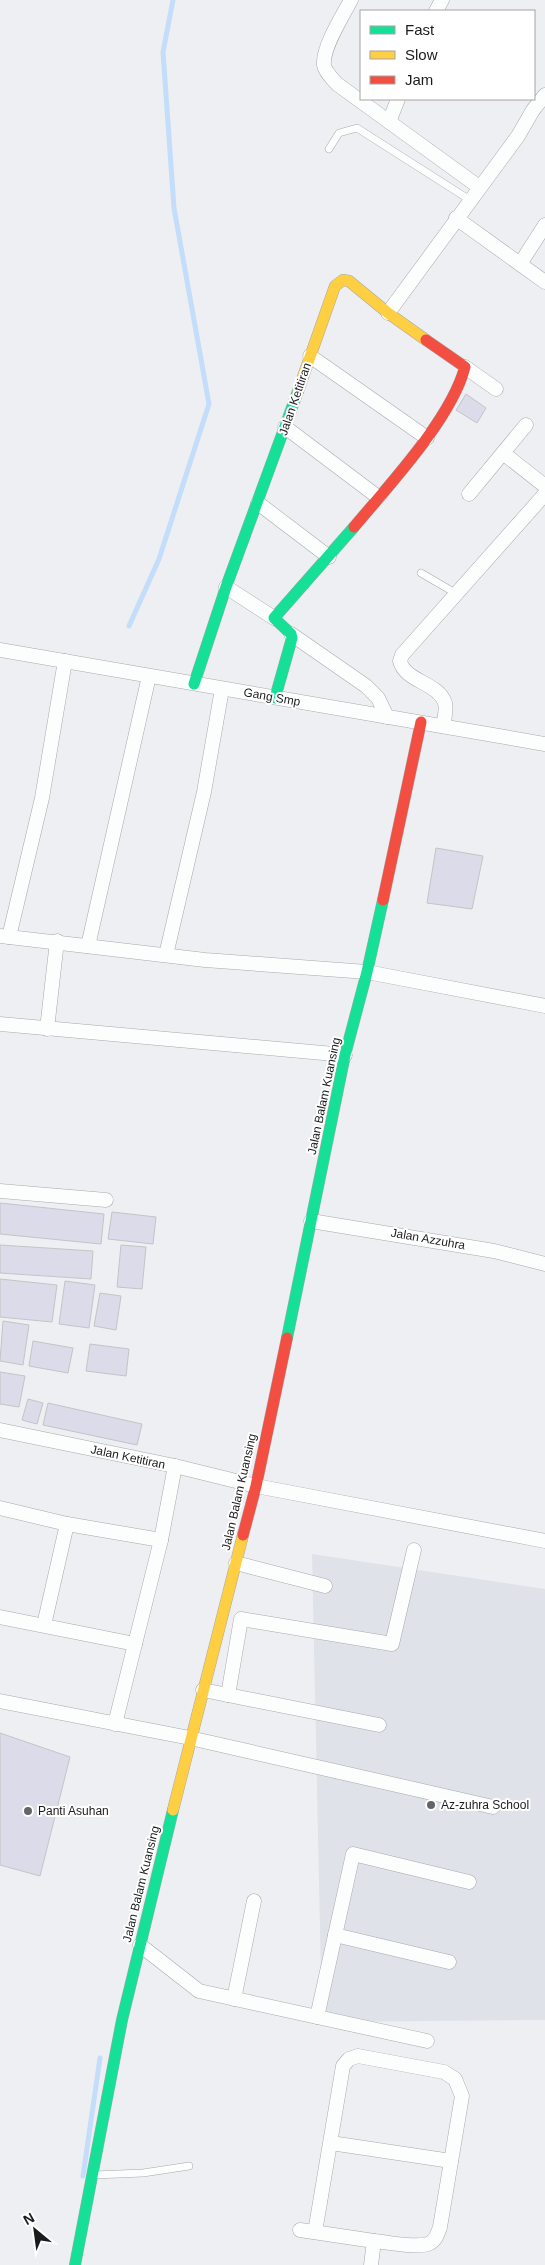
<svg xmlns="http://www.w3.org/2000/svg" width="545" height="2265" font-family="Helvetica,sans-serif">
<style>
.built{fill:#dfe2e9}
.lines{fill:none;stroke-linecap:round;stroke-linejoin:round}
.stream{stroke:#c4ddfa;stroke-width:5}
.building{fill:#dbdbe9;stroke:#c4c4c7}
.lane-casing{stroke:#a8a9ab;stroke-width:8}
.street-casing{stroke:#a8a9ab;stroke-width:15}
.fast-casing{stroke:#a8a9ab;stroke-width:12}
.slow-casing{stroke:#a8a9ab;stroke-width:12}
.jam-casing{stroke:#a8a9ab;stroke-width:12}
.lane{stroke:#fcfdfd;stroke-width:7}
.street{stroke:#fcfdfd;stroke-width:14}
.fast{stroke:#16e098;stroke-width:11}
.slow{stroke:#ffcf43;stroke-width:11}
.jam{stroke:#f24e42;stroke-width:11}
.poi-dot{fill:#656568;stroke:#fff;stroke-width:2}
.labels{text-anchor:middle;stroke-width:4;stroke-linejoin:round;paint-order:stroke}
.street-label{font-size:12px;fill:#1b1b1d;stroke:#fff}
.poi-label{font-size:12px;fill:#1b1b1d;stroke:#fff;text-anchor:start}
</style>
<rect width="100%" height="100%" fill="#eeeff2"/>
<path class="built" d="M 312,1554 L 545,1589 L 545,2020 L 322,2022 Z"/>
<g class="lines">
<g class="stream">
<path d="M 129,626 L 159,559 L 209,404 L 174,208 L 163,52 L 173,0"/>
<path d="M 83,2176 L 100,2058"/>
</g>
</g>
<g class="building">
<path d="M 466,394 L 486,408 L 477,423 L 456,410 Z"/>
<path d="M 436,848 L 483,856 L 472,909 L 427,903 Z"/>
<path d="M 0,1203 L 104,1214 L 101,1244 L 0,1234 Z"/>
<path d="M 112,1212 L 156,1217 L 153,1244 L 108,1239 Z"/>
<path d="M 0,1245 L 93,1251 L 91,1279 L 0,1273 Z"/>
<path d="M 121,1245 L 146,1247 L 142,1289 L 117,1287 Z"/>
<path d="M 0,1279 L 57,1285 L 52,1322 L 0,1317 Z"/>
<path d="M 65,1281 L 95,1285 L 89,1328 L 59,1324 Z"/>
<path d="M 100,1293 L 121,1296 L 116,1330 L 94,1326 Z"/>
<path d="M 3,1321 L 29,1325 L 23,1365 L 0,1361 Z"/>
<path d="M 33,1341 L 73,1348 L 68,1373 L 29,1366 Z"/>
<path d="M 90,1344 L 129,1349 L 126,1376 L 86,1371 Z"/>
<path d="M 0,1372 L 25,1376 L 19,1407 L 0,1404 Z"/>
<path d="M 28,1399 L 43,1403 L 37,1424 L 22,1420 Z"/>
<path d="M 48,1403 L 142,1424 L 137,1445 L 43,1425 Z"/>
<path d="M 0,1733 L 70,1757 L 40,1876 L 0,1865 Z"/>
</g>
<g class="lines">
<g class="lane-casing">
<g id="lane">
<path d="M 329,149 L 339,133 L 357,128 L 470,200"/>
<path d="M 421,573 L 457,594"/>
<path d="M 94,2175 L 143,2173 L 189,2166"/>
</g>
</g>
<g class="street-casing">
<g id="street">
<path d="M 351,0 C 343,15 322,48 324,65 C 325,72 332,78 337,84 L 479,187"/>
<path d="M 436,11 L 442,0"/>
<path d="M 389,122 L 398,99"/>
<path d="M 456,218 L 545,282"/>
<path d="M 520,264 L 545,225"/>
<path d="M 388,313 L 518,136 L 533,110 L 545,95"/>
<path d="M 310,356 L 427,438"/>
<path d="M 465,367 L 496,389"/>
<path d="M 285,427 L 378,497"/>
<path d="M 503,453 L 545,486"/>
<path d="M 469,494 L 526,425"/>
<path d="M 258,503 L 329,557"/>
<path d="M 226,587 L 274,618"/>
<path d="M 291,634 L 366,686 L 378,698 L 387,717"/>
<path d="M 0,650 L 545,744"/>
<path d="M 443,726 C 444,719 447,710 445,703 C 438,682 405,682 400,661 L 402,655 L 545,494"/>
<path d="M 0,936 L 205,960 L 367,972 L 545,1006"/>
<path d="M 9,937 L 42,798 L 65,661"/>
<path d="M 88,946 L 149,676"/>
<path d="M 166,955 L 204,792 L 222,689"/>
<path d="M 0,1024 L 345,1055"/>
<path d="M 47,1029 L 57,941"/>
<path d="M 0,1191 L 106,1200"/>
<path d="M 311,1221 L 494,1251 L 545,1264"/>
<path d="M 0,1430 L 175,1466 L 256,1486 L 545,1541"/>
<path d="M 0,1508 L 67,1524 L 161,1540"/>
<path d="M 236,1563 L 325,1586"/>
<path d="M 0,1617 L 135,1644"/>
<path d="M 44,1625 L 67,1524"/>
<path d="M 203,1690 L 379,1725"/>
<path d="M 228,1695 L 241,1619 L 392,1644 L 414,1550"/>
<path d="M 0,1701 L 190,1738 L 493,1807"/>
<path d="M 115,1724 L 161,1540 L 175,1466"/>
<path d="M 335,1935 L 449,1962"/>
<path d="M 140,1945 L 199,1991 L 427,2041"/>
<path d="M 234,1999 L 254,1901"/>
<path d="M 317,2017 L 353,1854 L 469,1882"/>
<path d="M 331,2143 L 451,2161"/>
<path d="M 300,2230 L 374,2241 L 371,2265"/>
<path d="M 315,2232 L 343,2066 L 349,2059 L 358,2056 L 444,2072 L 455,2079 L 462,2096 L 440,2227 C 438,2233 436,2240 430,2243 C 419,2249 387,2242 374,2241"/>
</g>
</g>
<g class="fast-casing">
<g id="fast">
<path d="M 194,684 L 226,587 L 298,391"/>
<path d="M 275,698 L 292,638 L 291,634 L 274,618 L 354,527"/>
<path d="M 287,1338 L 345,1055 L 367,972 L 383,900"/>
<path d="M 75,2265 L 122,2020 L 173,1810"/>
</g>
</g>
<g class="slow-casing">
<g id="slow">
<path d="M 298,391 L 335,286 L 343,280 L 349,281 L 388,313 L 426,340"/>
<path d="M 173,1810 L 243,1535"/>
</g>
</g>
<g class="jam-casing">
<g id="jam">
<path d="M 354,527 C 390,484 451,419 465,367 L 426,340"/>
<path d="M 383,900 L 421,722"/>
<path d="M 243,1535 L 256,1486 L 287,1338"/>
</g>
</g>
<use href="#lane" class="lane"/>
<use href="#street" class="street"/>
<use href="#fast" class="fast"/>
<use href="#slow" class="slow"/>
<use href="#jam" class="jam"/>
</g>
<g class="poi-dot">
<circle cx="431" cy="1805" r="5"/>
<circle cx="28" cy="1811" r="5"/>
</g>
<g class="labels">
<g class="street-label">
<text transform="translate(295 399) rotate(-71)" y="4">Jalan Ketitiran</text>
<text transform="translate(272 697) rotate(10)" y="4">Gang Smp</text>
<text transform="translate(324 1096) rotate(-78)" y="4">Jalan Balam Kuansing</text>
<text transform="translate(428 1239) rotate(10)" y="4">Jalan Azzuhra</text>
<text transform="translate(128 1457) rotate(12)" y="4">Jalan Ketitiran</text>
<text transform="translate(239 1492) rotate(-77)" y="4">Jalan Balam Kuansing</text>
<text transform="translate(141 1884) rotate(-76)" y="4">Jalan Balam Kuansing</text>
</g>
<g class="poi-label">
<text x="441" y="1809">Az-zuhra School</text>
<text x="38" y="1815">Panti Asuhan</text>
</g>
</g>
<rect x="360" y="10" width="175" height="90" fill="#ffffff" stroke="#a4a4a5"/>
<rect x="370" y="26" width="25" height="8" fill="#16e098" stroke="#a4a4a5"/>
<text x="405" y="35" font-size="15" fill="#1b1b1d">Fast</text>
<rect x="370" y="51" width="25" height="8" fill="#ffcf43" stroke="#a4a4a5"/>
<text x="405" y="60" font-size="15" fill="#1b1b1d">Slow</text>
<rect x="370" y="76" width="25" height="8" fill="#f24e42" stroke="#a4a4a5"/>
<text x="405" y="85" font-size="15" fill="#1b1b1d">Jam</text>
<g transform="translate(35 2230) rotate(331)" stroke="#ffffff" stroke-width="4" paint-order="stroke">
<path d="M0-4L9 19L0 12L-9 19Z" fill="#1b1b1d"/>
<text y="-8" font-size="14" font-weight="bold" text-anchor="middle" fill="#1b1b1d">N</text>
</g>
</svg>
